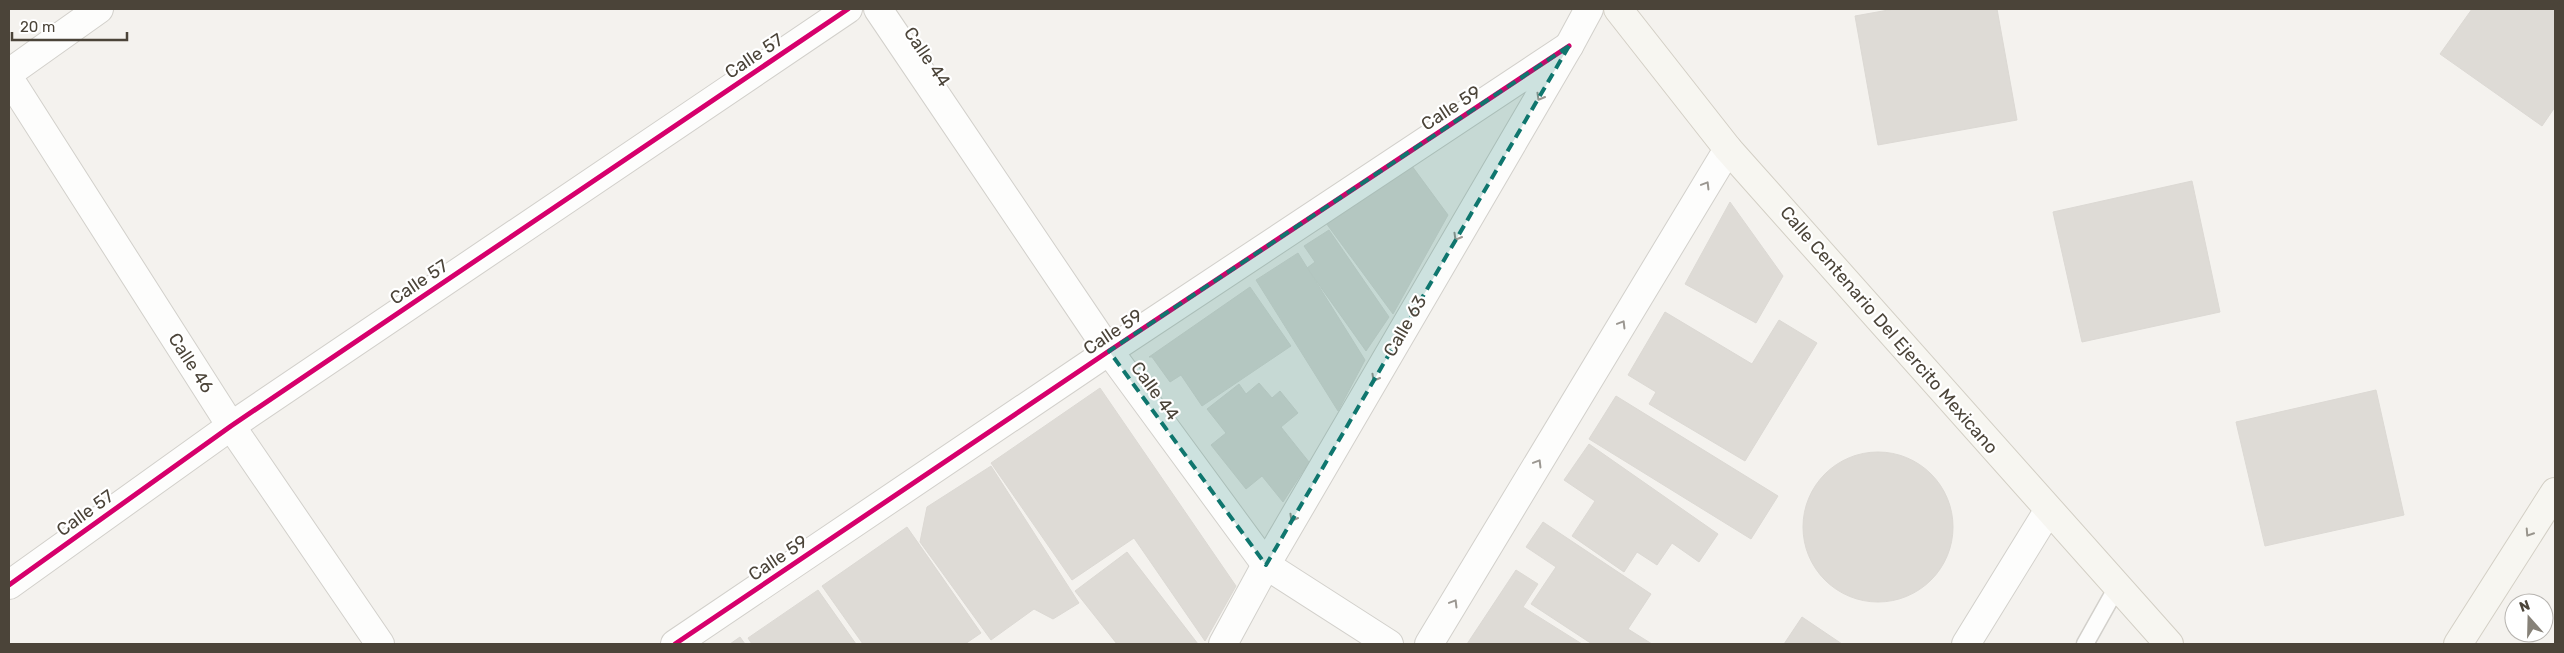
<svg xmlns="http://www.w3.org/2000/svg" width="2564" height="653" font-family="Rubik,sans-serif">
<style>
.building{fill:#dedbd6;stroke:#dcd9d4}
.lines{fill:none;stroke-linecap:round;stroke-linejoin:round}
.service-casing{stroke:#d2d0cb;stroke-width:19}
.minor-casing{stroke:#d2d0cb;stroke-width:30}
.secondary-casing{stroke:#d3cfc5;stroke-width:30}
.service{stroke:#fdfdfc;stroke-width:16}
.minor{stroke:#fdfdfc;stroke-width:28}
.secondary{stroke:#f7f6f1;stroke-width:28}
.cycleway-casing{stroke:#fff;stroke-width:8}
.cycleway{stroke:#d6006c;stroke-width:5}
.oneway{stroke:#9b9791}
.oneway2{stroke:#98948c}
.marked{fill:#0f766e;fill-opacity:0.2;stroke:#0f766e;stroke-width:4;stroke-dasharray:10 6;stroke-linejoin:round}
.labels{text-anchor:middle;stroke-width:4.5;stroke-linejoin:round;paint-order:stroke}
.street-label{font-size:18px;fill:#4b4439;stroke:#fff}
</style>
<rect width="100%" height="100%" fill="#f4f2ee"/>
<g class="building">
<path d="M 1894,9 L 1997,9 L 2017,120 L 1878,145 L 1855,16 Z"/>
<path d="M 2472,9 L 2555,9 L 2555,107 L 2542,126 L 2440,54 Z"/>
<path d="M 1409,162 L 1448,215 L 1393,314 L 1326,223 Z"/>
<path d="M 2192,181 L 2220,312 L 2082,342 L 2053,212 Z"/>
<path d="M 1730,202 L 1783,276 L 1756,323 L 1685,284 Z"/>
<path d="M 1329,230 L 1389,317 L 1366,351 L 1307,268 L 1315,262 L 1304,246 Z"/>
<path d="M 1298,253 L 1365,360 L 1338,411 L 1256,280 Z"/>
<path d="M 1250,287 L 1291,346 L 1202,406 L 1181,375 L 1170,382 L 1152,357 L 1149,357 Z"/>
<path d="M 1665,312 L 1752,364 L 1779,320 L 1817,343 L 1745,461 L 1649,404 L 1656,392 L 1628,375 Z"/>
<path d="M 1259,383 L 1272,398 L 1280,391 L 1298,413 L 1281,427 L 1309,462 L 1283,502 L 1262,476 L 1246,489 L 1211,445 L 1226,433 L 1207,409 L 1239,384 L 1246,394 Z"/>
<path d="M 1100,388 L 1236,586 L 1205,641 L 1134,538 L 1072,580 L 991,463 Z"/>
<path d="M 2376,390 L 2404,515 L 2265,546 L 2236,422 Z"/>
<path d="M 1616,396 L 1778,496 L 1751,539 L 1589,439 Z"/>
<path d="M 1589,444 L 1718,534 L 1699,562 L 1672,543 L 1657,565 L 1637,552 L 1624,572 L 1572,536 L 1595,501 L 1564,480 Z"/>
<circle cx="1878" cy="527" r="75"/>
<path d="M 991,466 L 1079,603 L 1053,619 L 1034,609 L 991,640 L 920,542 L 927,507 Z"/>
<path d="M 1543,522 L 1651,594 L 1628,629 L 1652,644 L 1592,644 L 1531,604 L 1556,567 L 1526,547 Z"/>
<path d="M 907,527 L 981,633 L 965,644 L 863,644 L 822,586 Z"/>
<path d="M 1127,552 L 1198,644 L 1117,644 L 1075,591 Z"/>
<path d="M 1516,570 L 1538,584 L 1523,607 L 1582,644 L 1467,644 Z"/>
<path d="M 818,590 L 856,644 L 752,644 L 748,638 Z"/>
<path d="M 1802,617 L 1842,644 L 1784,644 Z"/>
<path d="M 740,637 L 745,644 L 730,644 Z"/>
</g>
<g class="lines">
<g class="service-casing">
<path id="service" d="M 2085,644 L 2117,587"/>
</g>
<g class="minor-casing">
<g id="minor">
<path d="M 878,9 L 1109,351 L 1266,565 L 1389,644"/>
<path d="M 9,73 L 99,9"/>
<path d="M 9,78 L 231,426 L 380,644"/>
<path d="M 9,585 L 231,426 L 848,9"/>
<path d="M 675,644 L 1109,351 L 1569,46"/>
<path d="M 1223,644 L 1266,565 L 1569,46 L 1589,9"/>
<path d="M 1429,644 L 1728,149"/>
<path d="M 1966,644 L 2048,511"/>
</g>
</g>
<g class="secondary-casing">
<g id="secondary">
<path d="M 1618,9 L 1728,149 L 2169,644"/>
<path d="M 2458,644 L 2555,492"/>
</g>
</g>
<use href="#service" class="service"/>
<use href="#minor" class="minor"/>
<use href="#secondary" class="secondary"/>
<g class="cycleway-casing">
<g id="cycleway">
<path d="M 9,585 L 231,426 L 848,9"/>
<path d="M 675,644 L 1109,351 L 1569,46"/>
</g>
</g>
<use href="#cycleway" class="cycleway"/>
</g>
<defs><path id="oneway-chevron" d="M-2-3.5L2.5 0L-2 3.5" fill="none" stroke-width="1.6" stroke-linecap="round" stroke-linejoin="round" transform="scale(1.25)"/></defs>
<g class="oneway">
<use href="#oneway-chevron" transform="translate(1540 97) rotate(120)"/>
<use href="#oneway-chevron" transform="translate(1706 185) rotate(-59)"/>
<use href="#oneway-chevron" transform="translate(1457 237) rotate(120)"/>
<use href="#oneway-chevron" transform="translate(1622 324) rotate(-59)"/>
<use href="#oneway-chevron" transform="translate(1375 378) rotate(120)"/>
<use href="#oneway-chevron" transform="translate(1538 463) rotate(-59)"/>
<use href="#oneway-chevron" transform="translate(1293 518) rotate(120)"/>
<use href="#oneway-chevron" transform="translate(1454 603) rotate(-59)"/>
</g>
<use class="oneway2" href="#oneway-chevron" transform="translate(2529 533) rotate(123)"/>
<path class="marked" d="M 1569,46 L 1266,565 L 1109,351 Z"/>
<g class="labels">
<g class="street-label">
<text transform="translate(754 56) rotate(-34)" y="6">Calle 57</text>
<text transform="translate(927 57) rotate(56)" y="6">Calle 44</text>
<text transform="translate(1451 108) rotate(-33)" y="6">Calle 59</text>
<text transform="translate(419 282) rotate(-34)" y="6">Calle 57</text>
<text transform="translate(1405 326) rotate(-60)" y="6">Calle 63</text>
<text transform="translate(1889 330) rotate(49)" y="6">Calle Centenario Del Ejercito Mexicano</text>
<text transform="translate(1113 332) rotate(-34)" y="6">Calle 59</text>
<text transform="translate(191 363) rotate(57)" y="6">Calle 46</text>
<text transform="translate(1155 391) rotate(54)" y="6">Calle 44</text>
<text transform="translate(85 513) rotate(-36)" y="6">Calle 57</text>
<text transform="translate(778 558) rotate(-34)" y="6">Calle 59</text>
</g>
</g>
<rect width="2564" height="653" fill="none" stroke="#4b4439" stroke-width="20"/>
<g transform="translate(2529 618) rotate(340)"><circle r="24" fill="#ffffff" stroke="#b7b4b0"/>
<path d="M0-4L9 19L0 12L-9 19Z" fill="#868178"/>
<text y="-8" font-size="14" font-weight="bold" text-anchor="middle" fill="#4b4439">N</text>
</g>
<path d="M12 32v8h115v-8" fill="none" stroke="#4b4439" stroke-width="2.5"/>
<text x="20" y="32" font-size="15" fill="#4b4439" stroke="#ffffff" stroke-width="4" paint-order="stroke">20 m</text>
</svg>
